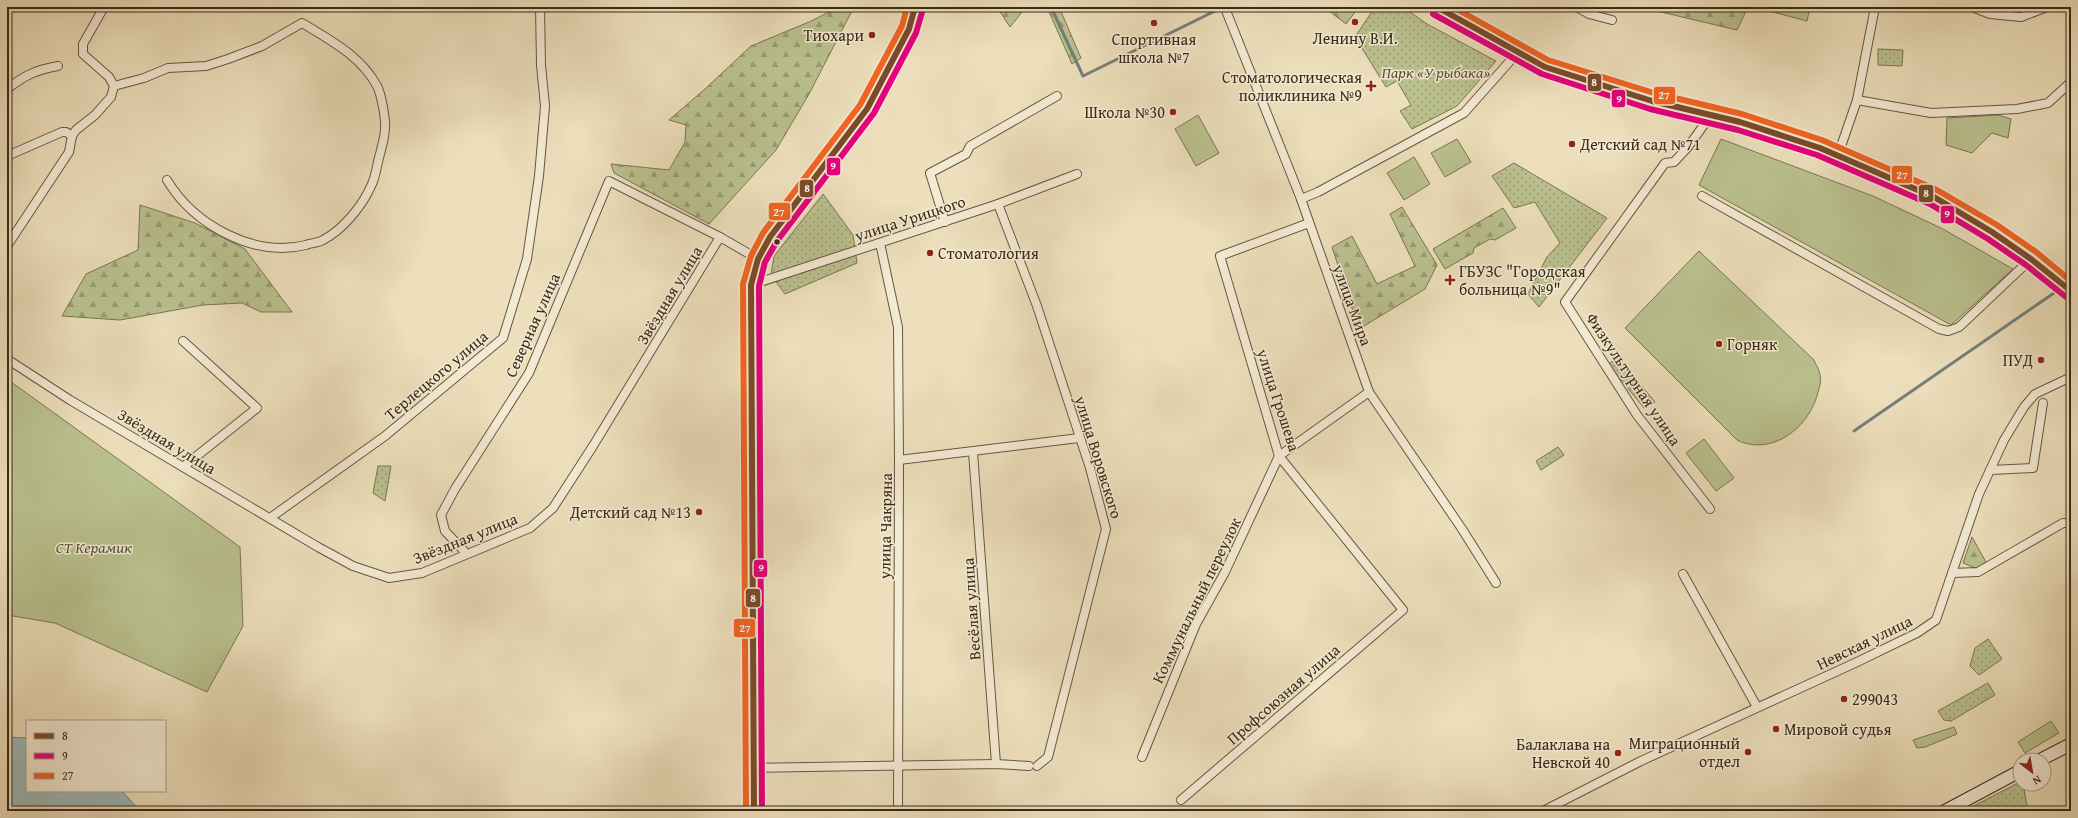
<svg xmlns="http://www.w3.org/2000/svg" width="2078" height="818" font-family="'Gentium Book Plus',serif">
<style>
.green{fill:#bac18f;stroke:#7a7654}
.forest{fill:url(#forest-firs);stroke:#7a7654}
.park{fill:url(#park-dots);stroke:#7a7654}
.water{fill:#9cbaba;stroke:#748079}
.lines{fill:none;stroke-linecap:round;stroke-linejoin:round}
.stream{stroke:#748079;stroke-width:3}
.street-casing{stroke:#665741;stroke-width:10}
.secondary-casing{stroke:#392a18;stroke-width:14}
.street{stroke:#f3ead3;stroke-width:8}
.secondary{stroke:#f3ead3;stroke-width:12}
.bus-1-casing{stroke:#f3ead3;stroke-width:9}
.bus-2-casing{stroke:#f3ead3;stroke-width:9}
.bus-3-casing{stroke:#f3ead3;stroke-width:9}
.bus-1{stroke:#7a4b2a;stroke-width:6}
.bus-2{stroke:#e5007d;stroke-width:6}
.bus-3{stroke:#f26522;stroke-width:6}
.poi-dot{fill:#8f2418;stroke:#f3ead3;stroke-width:1.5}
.bus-dot{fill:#392a18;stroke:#f3ead3;stroke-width:1.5}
.labels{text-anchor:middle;stroke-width:3;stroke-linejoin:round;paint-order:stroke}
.poi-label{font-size:16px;fill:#392a18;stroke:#f3ead3;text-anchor:end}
.park-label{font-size:16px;font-style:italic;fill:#595036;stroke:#f3ead3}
.street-label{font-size:16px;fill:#392a18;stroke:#f3ead3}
.line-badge{stroke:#f3ead3;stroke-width:1.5}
.badge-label{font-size:11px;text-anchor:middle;font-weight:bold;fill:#fff}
</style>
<defs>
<pattern id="forest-firs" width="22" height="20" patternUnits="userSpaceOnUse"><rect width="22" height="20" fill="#bac18f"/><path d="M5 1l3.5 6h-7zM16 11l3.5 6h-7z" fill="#989d74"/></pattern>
<pattern id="park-dots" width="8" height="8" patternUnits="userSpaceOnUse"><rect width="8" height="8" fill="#bac18f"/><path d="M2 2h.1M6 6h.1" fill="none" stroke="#989d74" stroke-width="1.8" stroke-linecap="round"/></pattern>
</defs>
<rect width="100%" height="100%" fill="#eddfbc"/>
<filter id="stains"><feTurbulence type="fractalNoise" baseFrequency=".005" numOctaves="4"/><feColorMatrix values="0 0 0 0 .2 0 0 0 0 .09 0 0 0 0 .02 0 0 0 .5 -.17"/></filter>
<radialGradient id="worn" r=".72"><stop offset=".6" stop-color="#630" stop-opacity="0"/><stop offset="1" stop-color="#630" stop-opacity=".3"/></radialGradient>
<g class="green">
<path d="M 1754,7 L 1810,7 L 1807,21 Z"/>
<path d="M 1198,115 L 1219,153 L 1196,166 L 1175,129 Z"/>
<path d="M 1998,115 L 2011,119 L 2008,138 L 1992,133 L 1972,153 L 1946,145 L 1947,118 Z"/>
<path d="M 1457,139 L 1471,162 L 1445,177 L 1431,153 Z"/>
<path d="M 1721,139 L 1873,196 L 1943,229 L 2013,269 L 1951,325 L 1699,185 Z"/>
<path d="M 1414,157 L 1430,184 L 1404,200 L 1387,173 Z"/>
<path d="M 1699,251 L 1814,360 C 1815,364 1818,367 1819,371 C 1822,378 1820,386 1818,392 C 1810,427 1772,457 1737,440 L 1625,328 Z"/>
<path d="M 7,379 L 240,547 L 243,626 L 207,692 L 55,623 L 7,615 Z"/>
<path d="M 1704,439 L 1734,478 L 1716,491 L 1686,453 Z"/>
<path d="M 2051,721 L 2059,733 L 2025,753 L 2018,742 Z"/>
<path d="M 1954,727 L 1957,734 L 1925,747 L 1917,748 L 1913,740 Z"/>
</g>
<g class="forest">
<path d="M 839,7 L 854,7 L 809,94 L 776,150 L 709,224 L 614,173 L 611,164 L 669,170 L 685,142 L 686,125 L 669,120 L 705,89 L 751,46 L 809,22 Z"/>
<path d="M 997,7 L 1020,7 L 1022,12 L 1010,27 Z"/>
<path d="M 1047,7 L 1059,7 L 1081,58 L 1072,64 Z"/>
<path d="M 1324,7 L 1359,7 L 1346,24 Z"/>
<path d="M 1640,7 L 1748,7 L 1737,30 Z"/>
<path d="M 140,205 L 195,223 L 245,249 L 292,312 L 261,312 L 242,303 L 203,305 L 120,320 L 62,316 L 86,274 L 138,250 Z"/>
<path d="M 1402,207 L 1437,265 L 1425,289 L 1359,329 L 1332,247 L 1352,236 L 1377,284 L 1415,266 L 1390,214 Z"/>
<path d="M 1503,208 L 1516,228 L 1495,240 L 1490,239 L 1474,248 L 1473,253 L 1445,269 L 1433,249 Z"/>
<path d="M 1972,537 L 1986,562 L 1978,569 L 1963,563 Z"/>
</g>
<g class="park">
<path d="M 1375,7 L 1403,7 L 1427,24 L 1496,61 L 1457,106 L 1412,129 L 1400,111 L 1411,105 L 1397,81 L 1386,87 L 1355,37 Z"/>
<path d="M 1878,49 L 1903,50 L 1902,66 L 1878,65 Z"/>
<path d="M 1514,163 L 1607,218 L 1539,307 L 1528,294 L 1547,257 L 1560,243 L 1535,202 L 1514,208 L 1492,176 Z"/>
<path d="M 823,194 L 853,235 L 857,263 L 785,294 L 771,275 L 774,256 Z"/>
<path d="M 1618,358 L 1655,402 L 1644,408 L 1608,364 Z"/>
<path d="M 1558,447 L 1564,455 L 1541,470 L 1536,461 Z"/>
<path d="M 378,466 L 391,466 L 385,501 L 373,493 Z"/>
<path d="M 1988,639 L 2002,659 L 1979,675 L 1970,666 L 1975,648 Z"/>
<path d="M 1988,683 L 1995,695 L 1951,721 L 1944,720 L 1938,711 Z"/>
<path d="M 2020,782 L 2020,784 L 2023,784 L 2028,811 L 1964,811 Z"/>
</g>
<path class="water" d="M 7,737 L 27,738 L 27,791 L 122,791 L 140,811 L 7,811 Z"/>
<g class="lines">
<g class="stream">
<path d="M 1051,7 L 1083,76 L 1219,9"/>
<path d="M 1854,431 L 2054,293"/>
</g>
<g class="street-casing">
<g id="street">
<path d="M 1577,7 L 1589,14 L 1612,20"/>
<path d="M 1972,7 L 1990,14 L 2021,17 L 2047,7"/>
<path d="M 1227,13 L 1301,199 L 1369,392 L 1462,529 L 1496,583"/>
<path d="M 114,86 L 144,78 L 168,68 L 206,66 L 228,59 L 262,46 L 302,23 C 330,40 361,56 377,86 C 381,93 386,120 385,128 C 385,136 382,146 380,154 C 377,164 376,175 372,184 C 363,205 344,229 323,240 C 318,243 311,243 306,245 C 254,258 194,225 167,180"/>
<path d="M 7,89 C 25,75 36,70 58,66"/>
<path d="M 1857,100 L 1931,113 L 2017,109 L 2048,103 L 2071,82"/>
<path d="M 1838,155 L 1857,100 L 1875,7"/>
<path d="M 7,156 L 62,132 L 66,132 L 72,136"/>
<path d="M 1702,196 L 1939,329 L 1948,331 L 1959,327 L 2031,259"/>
<path d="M 1301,199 L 1318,192 L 1464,113 L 1518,52"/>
<path d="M 998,204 L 1037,306 L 1090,468 L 1106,529 L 1048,757 L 1037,766"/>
<path d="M 945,222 L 930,173 L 966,154 L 970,146 L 1057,96"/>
<path d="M 880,243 L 898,327 L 899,460 L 898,811"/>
<path d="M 7,246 L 69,152 L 72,136 L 76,130 L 95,115 L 111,97 L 114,86 L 109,77 L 83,54 L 83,44 L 104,7"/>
<path d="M 751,285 L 998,204 L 1077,174"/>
<path d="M 183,341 L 257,408 L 183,467"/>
<path d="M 7,359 L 70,400 L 318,547 L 353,566 L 389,578 L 422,573 L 530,528 L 553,508 L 593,446 L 720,237 L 758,259"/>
<path d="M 973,452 L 996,764"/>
<path d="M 899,460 L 1079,438"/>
<path d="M 1990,470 L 2033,468 L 2043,403"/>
<path d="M 1710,509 L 1637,415 L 1565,302 L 1665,163 L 1674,162 L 1688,147 L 1711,115"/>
<path d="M 270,518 L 385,436 L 503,338 L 527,259 L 539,176 L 545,106 L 541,65 L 540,7"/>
<path d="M 466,553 L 445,531 L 441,515 L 455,489 L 529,373 L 609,181 L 720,237"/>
<path d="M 1952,573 L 1978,572 L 2063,523 L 2071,523"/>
<path d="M 1683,574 L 1757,707"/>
<path d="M 1142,757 L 1196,624 L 1225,572 L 1279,456 L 1369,392"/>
<path d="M 753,768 L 996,764 L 1029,766"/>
<path d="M 1181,800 L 1403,610 L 1279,456 L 1220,256 L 1309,223"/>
<path d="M 1543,811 L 1641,761 L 1855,663 L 1917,633 L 1936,620 L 1979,494 L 2004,440 L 2024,407 L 2035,394 L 2071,377"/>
</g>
</g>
<g class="secondary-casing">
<g id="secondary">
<path d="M 1437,7 L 1545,67 L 1652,101 L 1740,122 L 1820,148 L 1934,197 L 1992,232 L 2031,259 L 2071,291"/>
<path d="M 2040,760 L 2071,744"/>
<path d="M 754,811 L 751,285 L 758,259 L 770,237 L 867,109 L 909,29 L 915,7"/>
<path d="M 1945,811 L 2020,771"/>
</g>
</g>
<use href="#street" class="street"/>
<use href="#secondary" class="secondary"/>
<g class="bus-1-casing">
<g id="bus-1">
<path d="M 1437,7 L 1545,67 L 1652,101 L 1740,122 L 1820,148 L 1934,197 L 1992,232 L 2031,259 L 2071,291"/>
<path d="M 754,811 L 751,285 L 758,259 L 770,237 L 867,109 L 909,29 L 915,7"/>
</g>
</g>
<g class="bus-2-casing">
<g id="bus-2">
<path d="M 1433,14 L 1542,74 L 1650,109 L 1738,130 L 1817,155 L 1930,204 L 1988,239 L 2026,265 L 2066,297"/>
<path d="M 762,811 L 759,286 L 765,262 L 777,241 L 874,113 L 916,33 L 923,9"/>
</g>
</g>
<g class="bus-3-casing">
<g id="bus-3">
<path d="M 1453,7 L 1548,60 L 1654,93 L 1742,114 L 1822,140 L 1937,190 L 1997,225 L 2036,252 L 2071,281"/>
<path d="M 746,811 L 743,284 L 751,256 L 763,233 L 860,105 L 902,26 L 907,7"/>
</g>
</g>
<use href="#bus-1" class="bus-1"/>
<use href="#bus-2" class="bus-2"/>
<use href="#bus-3" class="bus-3"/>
</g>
<g class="poi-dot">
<circle cx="1355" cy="22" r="4"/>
<circle cx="1154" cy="23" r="4"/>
<circle cx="872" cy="35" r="4"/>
<path d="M1369 80h4v4h4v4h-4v4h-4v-4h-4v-4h4z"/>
<circle cx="1173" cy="112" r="4"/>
<circle cx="1572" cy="144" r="4"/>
<circle cx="930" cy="253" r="4"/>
<path d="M1448 274h4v4h4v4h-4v4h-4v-4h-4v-4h4z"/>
<circle cx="1719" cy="344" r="4"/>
<circle cx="2041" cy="360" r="4"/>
<circle cx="699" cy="512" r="4"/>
<circle cx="1844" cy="699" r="4"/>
<circle cx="1776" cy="729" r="4"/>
<circle cx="1748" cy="752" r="4"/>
<circle cx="1618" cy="753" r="4"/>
</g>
<circle class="bus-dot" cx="777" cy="242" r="3.5"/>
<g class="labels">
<g class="poi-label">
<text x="864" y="41">Тиохари</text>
<text x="1355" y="44" text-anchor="middle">Ленину В.И.</text>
<text x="1154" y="45" text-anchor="middle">Спортивная<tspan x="1154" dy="18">школа №7</tspan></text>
<text x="1362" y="83">Стоматологическая<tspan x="1362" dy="18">поликлиника №9</tspan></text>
<text x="1165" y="118">Школа №30</text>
<text x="1580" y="150" text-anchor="start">Детский сад №71</text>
<text x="938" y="259" text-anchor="start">Стоматология</text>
<text x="1459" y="277" text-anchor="start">ГБУЗС "Городская<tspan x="1459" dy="18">больница №9"</tspan></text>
<text x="1727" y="350" text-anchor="start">Горняк</text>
<text x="2033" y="366">ПУД</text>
<text x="691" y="518">Детский сад №13</text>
<text x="1852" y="705" text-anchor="start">299043</text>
<text x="1784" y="735" text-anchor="start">Мировой судья</text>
<text x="1740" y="749">Миграционный<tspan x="1740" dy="18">отдел</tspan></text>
<text x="1610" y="750">Балаклава на<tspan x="1610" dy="18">Невской 40</tspan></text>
</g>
<g class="park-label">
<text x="1436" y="78">Парк «У рыбака»</text>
<text x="94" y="553">СТ Керамик</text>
</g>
<g class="street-label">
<text transform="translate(910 218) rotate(-18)" y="6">улица Урицкого</text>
<text transform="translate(669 295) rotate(-59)" y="6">Звёздная улица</text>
<text transform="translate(1353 305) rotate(70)" y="6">улица Мира</text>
<text transform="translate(532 325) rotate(-66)" y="6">Северная улица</text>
<text transform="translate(436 375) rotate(-40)" y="6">Терлецкого улица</text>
<text transform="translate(1634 379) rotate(56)" y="6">Физкультурная улица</text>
<text transform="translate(1279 400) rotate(72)" y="6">улица Грошева</text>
<text transform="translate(167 441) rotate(31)" y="6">Звёздная улица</text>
<text transform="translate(1099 457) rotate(73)" y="6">улица Воровского</text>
<text transform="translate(885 526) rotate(-89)" y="6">улица Чакряна</text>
<text transform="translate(465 538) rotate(-22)" y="6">Звёздная улица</text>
<text transform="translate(1196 600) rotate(-64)" y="6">Коммунальный переулок</text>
<text transform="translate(971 609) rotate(-94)" y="6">Весёлая улица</text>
<text transform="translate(1864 642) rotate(-26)" y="6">Невская улица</text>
<text transform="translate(1283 694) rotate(-41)" y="6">Профсоюзная улица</text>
</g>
</g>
<g class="line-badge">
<rect x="1587" y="73" width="15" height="19" rx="4" fill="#7a4b2a"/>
<rect x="1653" y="86" width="23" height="19" rx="4" fill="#f26522"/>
<rect x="1611" y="89" width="15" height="19" rx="4" fill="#e5007d"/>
<rect x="826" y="157" width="15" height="19" rx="4" fill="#e5007d"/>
<rect x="1891" y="165" width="22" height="19" rx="4" fill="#f26522"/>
<rect x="799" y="179" width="15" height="19" rx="4" fill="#7a4b2a"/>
<rect x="1918" y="184" width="16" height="19" rx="4" fill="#7a4b2a"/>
<rect x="768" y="202" width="23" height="19" rx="4" fill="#f26522"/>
<rect x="1940" y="205" width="15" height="19" rx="4" fill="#e5007d"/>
<rect x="753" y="559" width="15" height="19" rx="4" fill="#e5007d"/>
<rect x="745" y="588" width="16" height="20" rx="4" fill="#7a4b2a"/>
<rect x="733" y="618" width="23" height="20" rx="4" fill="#f26522"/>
</g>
<g class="badge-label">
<text x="1594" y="86">8</text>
<text x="1664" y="99">27</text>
<text x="1619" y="103">9</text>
<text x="833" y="170">9</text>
<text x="1902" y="179">27</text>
<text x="807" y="192">8</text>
<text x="1926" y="197">8</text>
<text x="779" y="216">27</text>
<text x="1947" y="218">9</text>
<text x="761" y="572">9</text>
<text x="753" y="602">8</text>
<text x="745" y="632">27</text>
</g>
<rect width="2078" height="818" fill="none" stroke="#eddfbc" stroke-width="24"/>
<rect x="8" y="8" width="2062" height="802" fill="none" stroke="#392a18" stroke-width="2"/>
<rect x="12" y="12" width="2054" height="794" fill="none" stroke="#392a18"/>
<rect x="26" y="720" width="140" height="72" fill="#f3ead3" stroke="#a99d88"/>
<rect x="34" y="733" width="20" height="6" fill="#7a4b2a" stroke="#a99d88"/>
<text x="62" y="740" font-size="12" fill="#392a18">8</text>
<rect x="34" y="753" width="20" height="6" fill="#e5007d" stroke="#a99d88"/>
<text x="62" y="760" font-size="12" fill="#392a18">9</text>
<rect x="34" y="773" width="20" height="6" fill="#f26522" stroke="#a99d88"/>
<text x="62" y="780" font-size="12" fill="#392a18">27</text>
<g transform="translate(2032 772) rotate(149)"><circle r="19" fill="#f3ead3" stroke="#a99d88"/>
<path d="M0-3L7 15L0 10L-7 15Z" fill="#8f2418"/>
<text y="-6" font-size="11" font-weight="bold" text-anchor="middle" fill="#392a18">N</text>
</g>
<rect width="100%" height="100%" filter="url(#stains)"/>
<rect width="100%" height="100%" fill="url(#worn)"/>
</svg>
